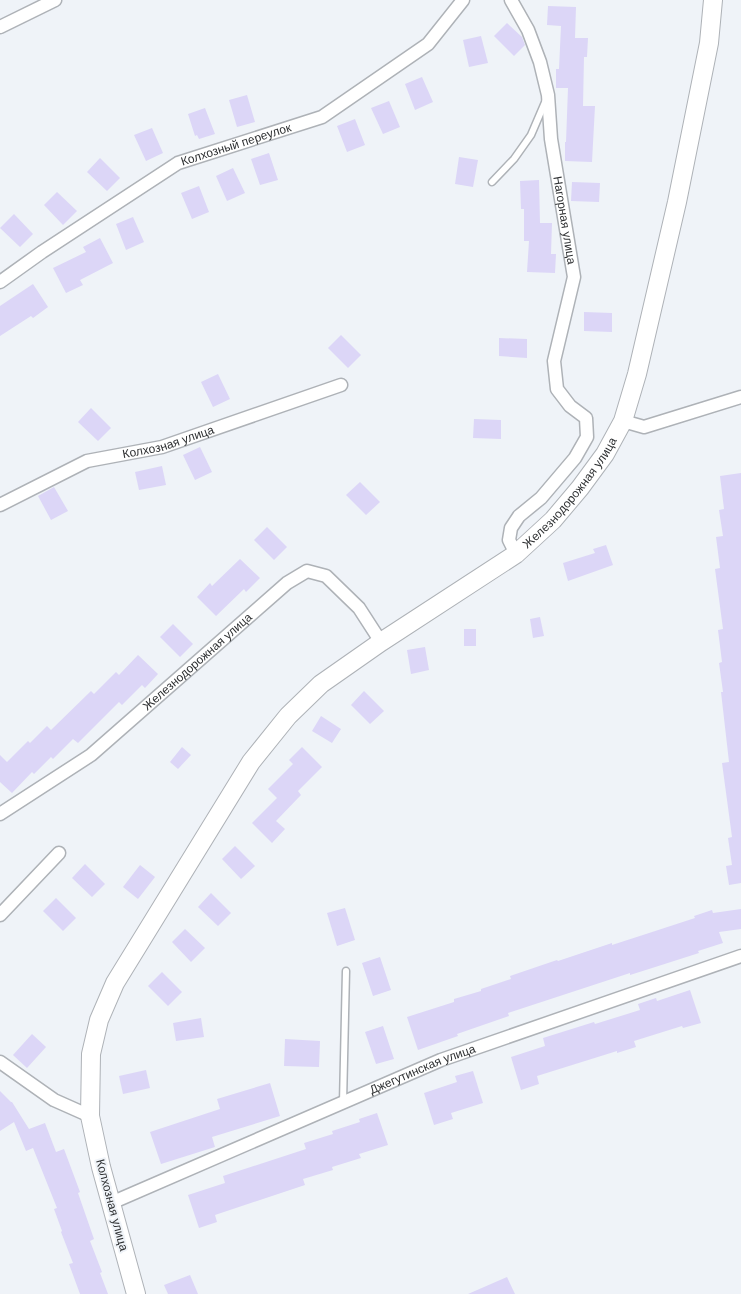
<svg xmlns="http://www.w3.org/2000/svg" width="741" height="1294" font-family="Helvetica,sans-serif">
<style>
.building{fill:#dcd6f7}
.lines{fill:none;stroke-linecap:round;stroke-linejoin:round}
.service-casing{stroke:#aeb2b7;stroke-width:9}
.minor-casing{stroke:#aeb2b7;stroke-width:15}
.secondary-casing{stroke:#aeb2b7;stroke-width:20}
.service{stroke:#fff;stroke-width:6}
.minor{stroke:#fff;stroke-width:12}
.secondary{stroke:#fff;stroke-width:18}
.labels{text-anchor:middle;stroke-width:4;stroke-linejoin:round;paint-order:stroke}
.street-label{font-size:12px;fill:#2e3032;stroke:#eff3f8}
</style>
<rect width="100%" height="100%" fill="#eff3f8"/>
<g class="building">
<path d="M 548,6 L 576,7 L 575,38 L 588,38 L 587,57 L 584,57 L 583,106 L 595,106 L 592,162 L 565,161 L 565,142 L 566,142 L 568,88 L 556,88 L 556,69 L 559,69 L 561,26 L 547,25 Z"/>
<path d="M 507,23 L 522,37 L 525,45 L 514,56 L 494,36 Z"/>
<path d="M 481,36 L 488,63 L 469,67 L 463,40 Z"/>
<path d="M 422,77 L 433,102 L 415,110 L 405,84 Z"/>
<path d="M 247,95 L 255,122 L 237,127 L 229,100 Z"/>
<path d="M 389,101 L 400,127 L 383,134 L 371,108 Z"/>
<path d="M 205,108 L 215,134 L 199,139 L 197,135 L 195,136 L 188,114 Z"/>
<path d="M 355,119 L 365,145 L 347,152 L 337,126 Z"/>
<path d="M 152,128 L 163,153 L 146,161 L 134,135 Z"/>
<path d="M 269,153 L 278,180 L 260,185 L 251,159 Z"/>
<path d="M 459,157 L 478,160 L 473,187 L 455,184 Z"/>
<path d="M 100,158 L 120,178 L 107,191 L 87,172 Z"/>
<path d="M 233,168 L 245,193 L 227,201 L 216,176 Z"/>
<path d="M 539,180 L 540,223 L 552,223 L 551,254 L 556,254 L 555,273 L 527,272 L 529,241 L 524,241 L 524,209 L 521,209 L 520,181 Z"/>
<path d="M 572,182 L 600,183 L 599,202 L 571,201 Z"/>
<path d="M 199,186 L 209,212 L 192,219 L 181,193 Z"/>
<path d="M 57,192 L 77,211 L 63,225 L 44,205 Z"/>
<path d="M 14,214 L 33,234 L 20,247 L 0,228 Z"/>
<path d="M 133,217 L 144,242 L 126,250 L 116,224 Z"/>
<path d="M 100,238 L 113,263 L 80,280 L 83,285 L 66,293 L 53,268 L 86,252 L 83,247 Z"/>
<path d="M 33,284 L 48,307 L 33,318 L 31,316 L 0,336 L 0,306 Z"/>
<path d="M 584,312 L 612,313 L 612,332 L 584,331 Z"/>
<path d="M 341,335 L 361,355 L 348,368 L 328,348 Z"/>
<path d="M 499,338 L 527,339 L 527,358 L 499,356 Z"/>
<path d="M 218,374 L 230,399 L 213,407 L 201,382 Z"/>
<path d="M 91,408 L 111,428 L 98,441 L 78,422 Z"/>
<path d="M 474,419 L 501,420 L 501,439 L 473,438 Z"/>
<path d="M 200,447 L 212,472 L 195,480 L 183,455 Z"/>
<path d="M 162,466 L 166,485 L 139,490 L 135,472 Z"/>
<path d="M 741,473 L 741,883 L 729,885 L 726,866 L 732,865 L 728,838 L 732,837 L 722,763 L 729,762 L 721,692 L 723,692 L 719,663 L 722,662 L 718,630 L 723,629 L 715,569 L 720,568 L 716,537 L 723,536 L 719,510 L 724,509 L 720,476 Z"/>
<path d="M 360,482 L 380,502 L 366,515 L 346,495 Z"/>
<path d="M 54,487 L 68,511 L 51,520 L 38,496 Z"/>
<path d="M 267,527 L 287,547 L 274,560 L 254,540 Z"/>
<path d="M 606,545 L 613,565 L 568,581 L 563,563 L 595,553 L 593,549 Z"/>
<path d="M 240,559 L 260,578 L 246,592 L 244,589 L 216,616 L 197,597 L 210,583 L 212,586 Z"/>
<path d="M 540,617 L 544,636 L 533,638 L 530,619 Z"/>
<path d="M 173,624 L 193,644 L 180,657 L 160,637 Z"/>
<rect x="464" y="629" width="12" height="17"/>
<path d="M 425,647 L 429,670 L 411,674 L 407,650 Z"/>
<path d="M 138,655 L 158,674 L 145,688 L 142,685 L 122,705 L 119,702 L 78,743 L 73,739 L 53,759 L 51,757 L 34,774 L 32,772 L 12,793 L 0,782 L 0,755 L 7,762 L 28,741 L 30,743 L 47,726 L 51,730 L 91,691 L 94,694 L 116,672 L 119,675 Z"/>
<path d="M 364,691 L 384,711 L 370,724 L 351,705 Z"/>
<path d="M 321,716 L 341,729 L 332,743 L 312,731 Z"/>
<path d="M 182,747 L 191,755 L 178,769 L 170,762 Z"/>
<path d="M 302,747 L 322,767 L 298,791 L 301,795 L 276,821 L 285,829 L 272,843 L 252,823 L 277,798 L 268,789 L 293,764 L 289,760 Z"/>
<path d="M 235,846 L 255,866 L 241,879 L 222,859 Z"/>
<path d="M 85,864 L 105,884 L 92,897 L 72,878 Z"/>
<path d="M 140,865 L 155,877 L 138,899 L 123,887 Z"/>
<path d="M 211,893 L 231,913 L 218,926 L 198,907 Z"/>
<path d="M 56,898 L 76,918 L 63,931 L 43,911 Z"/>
<path d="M 345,908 L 355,940 L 337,946 L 327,913 Z"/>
<path d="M 741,909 L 741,929 L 719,932 L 723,943 L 698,951 L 699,953 L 649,969 L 630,975 L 630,973 L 508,1013 L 509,1016 L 457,1034 L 458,1036 L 418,1050 L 407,1017 L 454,1002 L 454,999 L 481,991 L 481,989 L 511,979 L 510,976 L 557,960 L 558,961 L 612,943 L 612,945 L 646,934 L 695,918 L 694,916 L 712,910 L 713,913 Z"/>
<path d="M 185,929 L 205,948 L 191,962 L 172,942 Z"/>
<path d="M 380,957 L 391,990 L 373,996 L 362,963 Z"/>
<path d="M 162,972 L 182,992 L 168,1006 L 148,986 Z"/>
<path d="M 690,990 L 701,1023 L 683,1028 L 682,1026 L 634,1041 L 636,1047 L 617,1053 L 617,1051 L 537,1076 L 539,1084 L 521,1090 L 511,1057 L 545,1046 L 543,1038 L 594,1022 L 595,1024 L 640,1010 L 638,1004 L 656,998 L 657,1001 Z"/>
<path d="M 201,1018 L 204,1037 L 176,1041 L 173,1023 Z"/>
<path d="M 383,1026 L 394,1059 L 376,1064 L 365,1032 Z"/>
<path d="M 32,1034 L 46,1047 L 27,1068 L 13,1055 Z"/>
<path d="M 285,1039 L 320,1041 L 319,1067 L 284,1066 Z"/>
<path d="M 146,1070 L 150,1088 L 123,1094 L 119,1076 Z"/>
<path d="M 473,1071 L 483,1103 L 451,1113 L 453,1119 L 434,1125 L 424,1093 L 457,1082 L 455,1076 Z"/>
<path d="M 270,1083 L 280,1116 L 212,1137 L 215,1147 L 161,1164 L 150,1132 L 220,1109 L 217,1099 Z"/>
<path d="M 0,1091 L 11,1102 L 12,1102 L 29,1129 L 45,1123 L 56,1152 L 64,1149 L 80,1192 L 78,1193 L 94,1239 L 90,1241 L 102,1272 L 100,1273 L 108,1294 L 80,1294 L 69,1264 L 73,1263 L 61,1232 L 62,1231 L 54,1209 L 57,1208 L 33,1148 L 26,1151 L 14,1122 L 0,1131 Z"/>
<path d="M 377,1113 L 388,1145 L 359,1154 L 361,1158 L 332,1167 L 333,1170 L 303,1179 L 305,1185 L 215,1215 L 217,1222 L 199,1228 L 188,1195 L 225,1183 L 223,1176 L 306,1149 L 304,1143 L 333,1134 L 332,1131 L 360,1122 L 359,1119 Z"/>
<path d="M 190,1275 L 198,1294 L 168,1294 L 164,1285 Z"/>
<path d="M 507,1277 L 515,1294 L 468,1294 Z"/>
</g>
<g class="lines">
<g class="service-casing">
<g id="service">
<path d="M 492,182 L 514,159 L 531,135 L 546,100"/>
<path d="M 343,1103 L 346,971"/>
</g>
</g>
<g class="minor-casing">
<g id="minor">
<path id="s1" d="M 511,0 L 528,30 L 540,62 L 548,95 L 551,139 L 574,277 L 554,361 L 557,389 L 570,406 L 586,418 L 587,437 L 575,458 L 541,498 L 519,516 L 511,528 L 509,540 L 516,554"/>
<path d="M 0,27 L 55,0"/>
<path id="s2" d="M 0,282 L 42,252 L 178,163 L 322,117 L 428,44 L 463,0"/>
<path d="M 623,421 L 644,427 L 741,397"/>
<path id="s3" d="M 0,505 L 87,461 L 162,447 L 341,385"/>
<path id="s4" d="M 0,814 L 91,755 L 287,583 L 307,571 L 326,576 L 359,608 L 381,642"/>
<path d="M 0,915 L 59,853"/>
<path d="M 0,1062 L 54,1100 L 90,1116"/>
<path id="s5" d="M 111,1203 L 441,1060 L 741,956"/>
</g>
</g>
<g class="secondary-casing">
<g id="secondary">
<path id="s6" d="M 136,1294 L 101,1167 L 90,1116 L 91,1054 L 99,1020 L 115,983 L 251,762 L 288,716 L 321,684 L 381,642 L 516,554 L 553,520 L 580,488 L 605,454 L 623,421 L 637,374 L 677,202 L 709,43 L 713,0"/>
</g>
</g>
<use href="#service" class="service"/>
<use href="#minor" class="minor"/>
<use href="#secondary" class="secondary"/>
</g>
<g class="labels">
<g class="street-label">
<text dy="4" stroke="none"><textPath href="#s2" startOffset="275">Колхозный переулок</textPath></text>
<text dy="4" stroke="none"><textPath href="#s1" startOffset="229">Нагорная улица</textPath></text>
<text dy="4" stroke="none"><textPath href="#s3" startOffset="181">Колхозная улица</textPath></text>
<text dy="4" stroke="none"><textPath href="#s6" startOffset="1002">Железнодорожная улица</textPath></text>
<text dy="4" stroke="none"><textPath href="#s4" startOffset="250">Железнодорожная улица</textPath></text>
<text dy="4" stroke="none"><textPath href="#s5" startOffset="339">Джегутинская улица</textPath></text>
<text transform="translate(112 1205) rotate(75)" y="4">Колхозная улица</text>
</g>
</g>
</svg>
